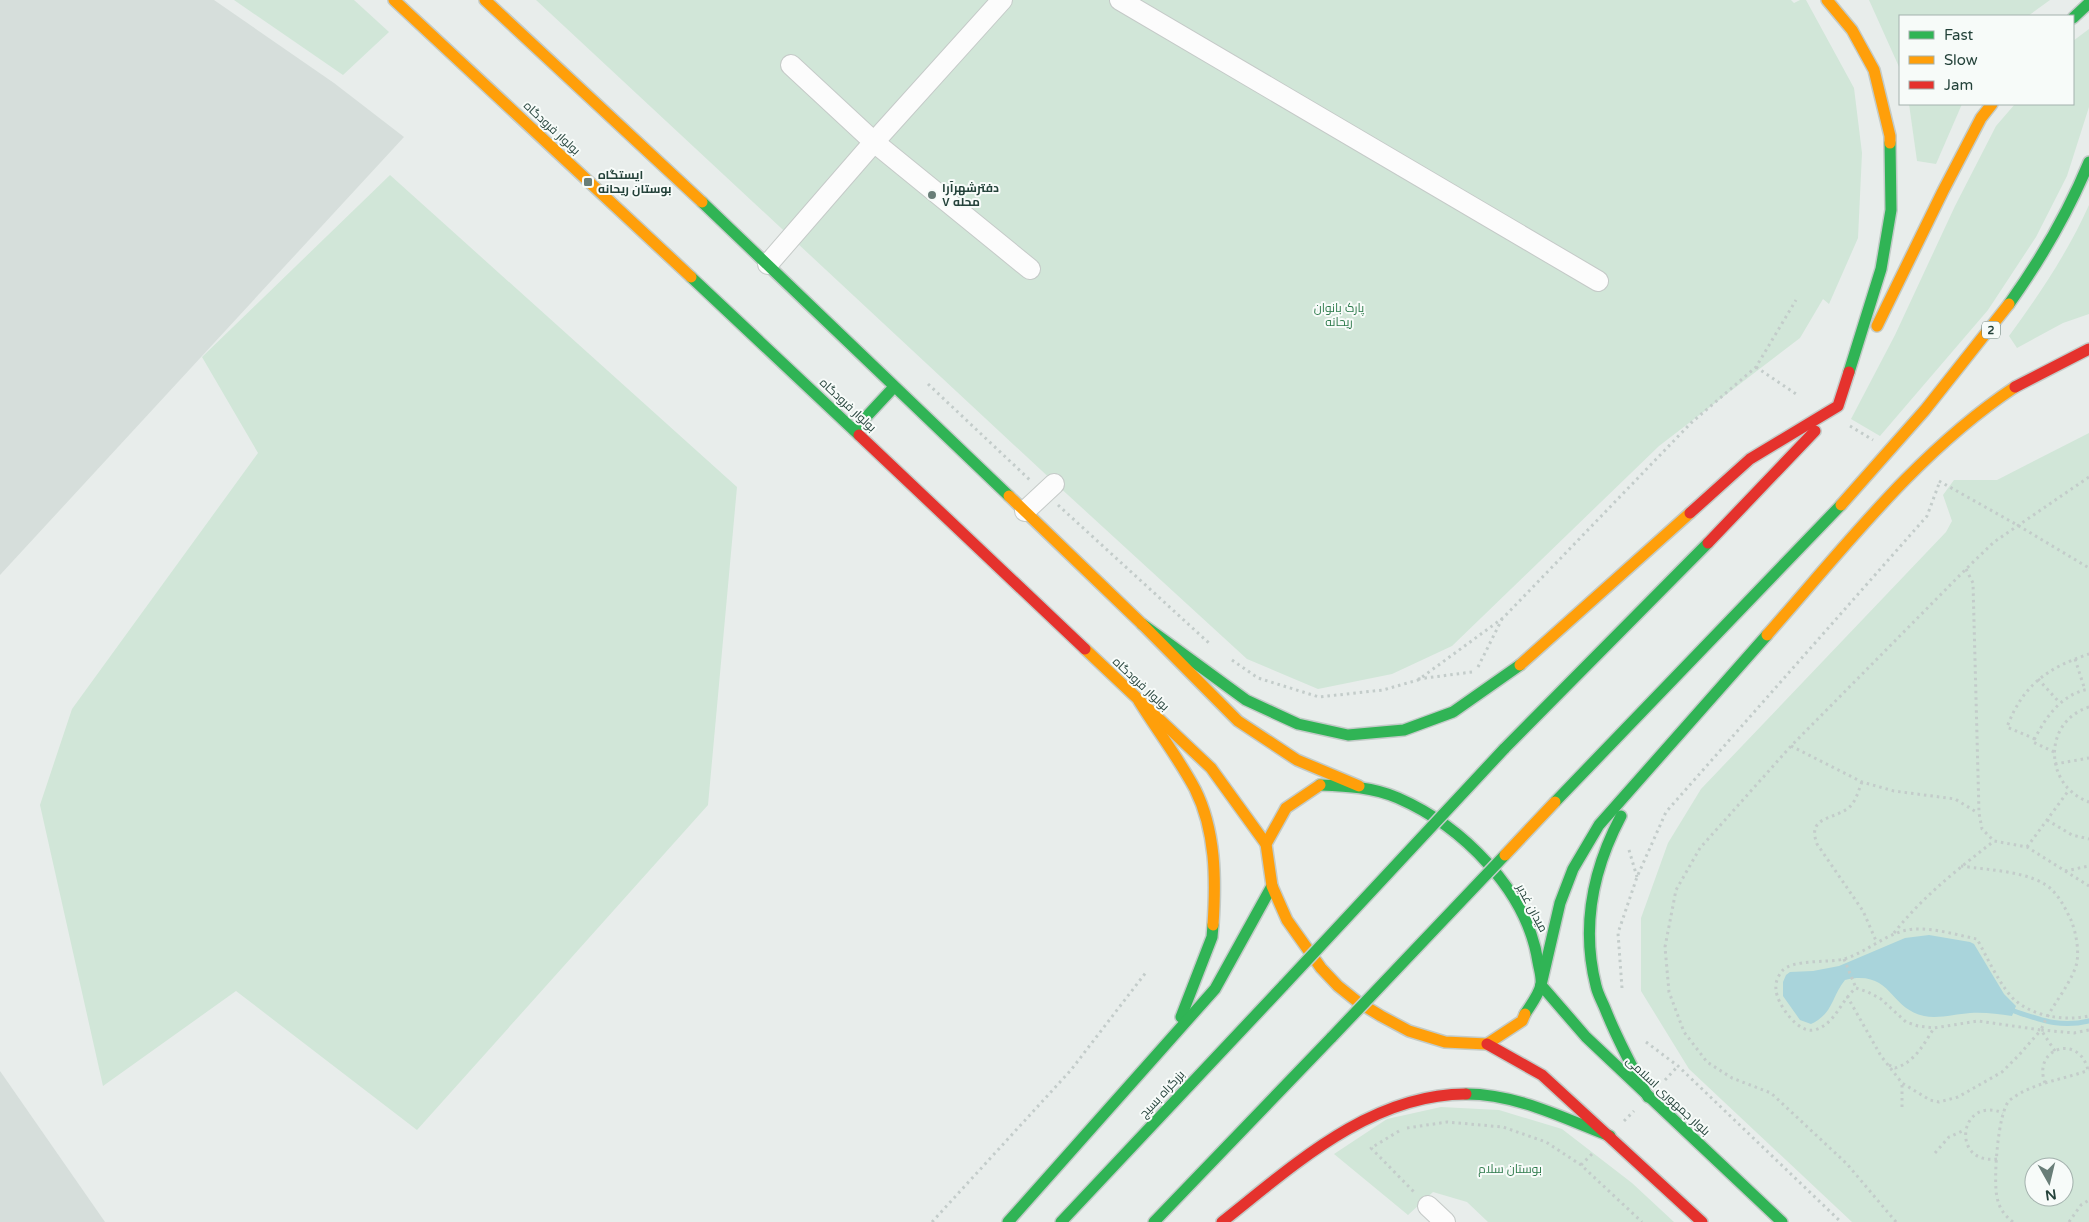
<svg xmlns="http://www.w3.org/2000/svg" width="2089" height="1222" font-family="'Varela Round',Cairo,sans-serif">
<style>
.built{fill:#d6dedb}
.green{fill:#d1e6d8;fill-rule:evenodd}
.water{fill:#a9d4db}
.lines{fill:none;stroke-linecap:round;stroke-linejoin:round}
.stream{stroke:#a9d4db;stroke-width:5}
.street-casing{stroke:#c5cac8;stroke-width:22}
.fast-casing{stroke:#c3cbc8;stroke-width:14}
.slow-casing{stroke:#c3cbc8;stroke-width:14}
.jam-casing{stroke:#c3cbc8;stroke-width:14}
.path{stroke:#c3ccca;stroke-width:3;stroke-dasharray:2.5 4;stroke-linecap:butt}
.street{stroke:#fcfcfc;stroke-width:20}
.fast{stroke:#30b455;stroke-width:11}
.slow{stroke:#ff9f0a;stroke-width:11}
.jam{stroke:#e5322d;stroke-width:11}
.fast-bridge-casing{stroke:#c3ccc9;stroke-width:14;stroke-linecap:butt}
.slow-bridge-casing{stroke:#c3ccc9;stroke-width:14;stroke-linecap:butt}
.fast-bridge{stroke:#30b455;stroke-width:11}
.slow-bridge{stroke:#ff9f0a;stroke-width:11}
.poi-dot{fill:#697e78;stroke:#f7fbf9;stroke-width:2}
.labels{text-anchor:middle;stroke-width:4;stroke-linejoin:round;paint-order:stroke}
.shield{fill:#f7fbf9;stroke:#637a73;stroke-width:1}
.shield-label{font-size:11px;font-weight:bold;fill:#24423a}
.street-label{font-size:12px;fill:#24423a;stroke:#f7fbf9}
.poi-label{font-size:12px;font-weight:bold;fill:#24423a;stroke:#f7fbf9;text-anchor:start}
.park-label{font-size:12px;fill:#2d7a4b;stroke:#f7fbf9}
</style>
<rect width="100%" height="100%" fill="#e8edeb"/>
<g class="built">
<path d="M 0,0 L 214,0 L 334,83 L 404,137 L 0,575 Z"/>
<path d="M 0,1071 L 105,1222 L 0,1222 Z"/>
</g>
<g class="green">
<path d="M 234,0 L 354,0 L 389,32 L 343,75 Z"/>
<path d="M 536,0 L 1791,0 L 1794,3 L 1800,0 L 1806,0 L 1854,88 L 1862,153 L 1858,238 L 1829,304 L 1823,299 L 1800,338 L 1659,446 L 1452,646 L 1392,674 L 1318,689 L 1247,659 L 1056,484 Z"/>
<path d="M 1869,0 L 2050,0 L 2028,16 L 1900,16 L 1900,69 Z"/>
<path d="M 2089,29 L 2089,107 L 2067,176 L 2036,237 L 1988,310 L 1880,436 L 1851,419 L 1895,335 L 1955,206 L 1996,126 L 2015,104 L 2073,104 L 2073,41 Z"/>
<path d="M 1909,104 L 1962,104 L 1936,164 L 1917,161 Z"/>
<path d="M 390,175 L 737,487 L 708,805 L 417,1130 L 236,991 L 103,1086 L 40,805 L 72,709 L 258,453 L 202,357 Z"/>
<path d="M 2089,205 L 2089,314 L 2063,323 L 2017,348 L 2009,336 C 2039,295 2068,252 2089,205 Z"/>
<path d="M 2089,433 L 2089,1222 L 1852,1222 L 1689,1069 L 1641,991 L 1641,918 L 1668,843 L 1701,789 L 1946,532 L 1952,521 L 1943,495 L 1954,480 L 1997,480 ZM 2034,1167 L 2064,1167 L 2064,1197 L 2034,1197 Z"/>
<path d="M 1441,1107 L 1499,1110 L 1562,1129 L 1632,1183 L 1674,1222 L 1488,1222 L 1467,1202 L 1433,1192 L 1408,1215 L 1334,1154 L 1387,1119 Z"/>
</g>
<path class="water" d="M 1929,935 L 1970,942 L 1974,944 L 2004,994 L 2016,1006 L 2012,1016 C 1998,1014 1984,1012 1970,1013 C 1956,1014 1938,1019 1924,1016 C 1889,1009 1892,969 1845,980 C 1831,997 1834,1013 1811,1024 L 1800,1020 L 1783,996 L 1783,982 L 1786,975 L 1790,972 L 1813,971 L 1839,966 L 1905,938 Z"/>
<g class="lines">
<path class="stream" d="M 2014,1011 C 2041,1020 2060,1028 2089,1021"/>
<g class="street-casing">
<g id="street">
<path d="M 1120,0 L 1598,281"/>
<path d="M 791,65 L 874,142 L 1030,269"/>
<path d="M 768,264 L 874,142 L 1002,0"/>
<path d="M 1025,511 L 1054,484"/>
<path d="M 1428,1206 L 1445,1222"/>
</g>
</g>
<g class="fast-casing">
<g id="fast">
<path d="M 2073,18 L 2089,3"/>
<path d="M 702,202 L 1009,496"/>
<path d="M 691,277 L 859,435"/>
<path d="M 2009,304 C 2041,259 2068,213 2089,162"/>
<path d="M 1849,372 L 1881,269 L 1891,210 L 1890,143"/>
<path d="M 854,430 L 894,387"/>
<path d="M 1142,624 L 1246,700 L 1298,724 L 1348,735 L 1404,730 L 1453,712 L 1520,665"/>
<path d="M 1504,749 L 1708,543"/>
<path d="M 1320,785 C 1347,786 1373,787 1398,798 C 1462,826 1527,890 1538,962 C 1539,968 1542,977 1541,984 C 1540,993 1530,1006 1525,1014"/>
<path d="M 1555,802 L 1841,505"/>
<path d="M 1621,816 C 1593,869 1581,927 1596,986 C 1598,995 1603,1003 1606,1011 C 1618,1041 1633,1069 1648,1097"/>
<path d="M 1541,985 L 1586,1037 L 1782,1222"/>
<path d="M 1541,985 L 1560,903 L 1573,869 L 1599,825 L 1767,635"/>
<path d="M 1181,1017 L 1212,937 L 1213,925"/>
<path d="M 1466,1094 C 1517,1094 1563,1118 1610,1136"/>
<path d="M 1008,1222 L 1215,989 L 1272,886"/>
<path d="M 1061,1222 L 1284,985"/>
<path d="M 1154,1222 L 1332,1037"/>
</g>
</g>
<g class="slow-casing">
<g id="slow">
<path d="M 394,0 L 691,277"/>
<path d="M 485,0 L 702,202"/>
<path d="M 1827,0 L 1852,30 L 1874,70 L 1890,136 L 1890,143"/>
<path d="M 1877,326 L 1943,191 L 1981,118 L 1992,104"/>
<path d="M 1009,496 L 1142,624 L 1238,721 L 1297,760 L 1359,786"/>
<path d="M 1841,505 L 1925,410 L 2009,304"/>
<path d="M 1767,635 C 1844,548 1917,452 2015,387"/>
<path d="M 1085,649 L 1211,768 L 1266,844"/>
<path d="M 1520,665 L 1690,513"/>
<path d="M 1139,701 C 1157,730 1179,759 1195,789 C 1216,831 1216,880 1213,925"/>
<path d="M 1320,785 L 1286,808 L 1266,844 L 1272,886 L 1287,920 L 1321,968 L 1338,986 L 1358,1002 L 1381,1016 L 1409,1031 L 1445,1042 L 1487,1044 L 1522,1021 L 1525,1014"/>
</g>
</g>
<g class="jam-casing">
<g id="jam">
<path d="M 2015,387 L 2089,349"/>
<path d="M 859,435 L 1085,649"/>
<path d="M 1690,513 L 1750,459 L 1838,406 L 1849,372"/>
<path d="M 1708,543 L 1815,431"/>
<path d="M 1487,1044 L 1542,1075 L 1702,1222"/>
<path d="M 1222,1222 C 1293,1166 1370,1094 1466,1094"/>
</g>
</g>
<g class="path">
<path d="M 1756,367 L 1796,394"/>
<path d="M 928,384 L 1031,481"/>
<path d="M 1850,426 L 1873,440"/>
<path d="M 1939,481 L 2019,526 L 2089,568"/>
<path d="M 1058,505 L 1210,644"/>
<path d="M 1966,569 L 1973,583 L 1979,813 L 1982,829 L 1994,841 L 2027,847 L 2089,886"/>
<path d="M 2075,659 L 2085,690"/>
<path d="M 1232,660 L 1258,678 L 1319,697 L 1383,690 L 1418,680 L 1503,618 L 1691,423 L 1756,367 L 1796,300"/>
<path d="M 1478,667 L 1502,619"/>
<path d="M 1418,679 L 1472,672"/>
<path d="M 2038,679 L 2060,703"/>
<path d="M 2089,707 C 2042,722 2044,786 2089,802"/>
<path d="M 2035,739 L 2007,727 C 2023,685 2047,668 2089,654"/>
<path d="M 1791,746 L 1862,782 L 1894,791 L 1955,799 L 1978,813"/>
<path d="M 2054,752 L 2033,742 C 2045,718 2061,694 2089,689"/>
<path d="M 2055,764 L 2089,758"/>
<path d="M 1862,782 C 1858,791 1856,803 1847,809 C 1831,820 1807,817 1817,844 L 1863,911 L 1877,943"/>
<path d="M 2047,820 L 2072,835 L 2089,839"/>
<path d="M 2027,847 L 2069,790"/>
<path d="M 1629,850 L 1637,877"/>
<path d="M 1961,866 C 1987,870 2035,871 2053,891 C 2061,899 2066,910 2071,920 C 2076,932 2080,953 2076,966 C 2068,989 2050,1007 2041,1030"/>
<path d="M 2065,871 L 2089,866"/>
<path d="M 1894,933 C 1922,897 1958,869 1994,841"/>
<path d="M 1844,959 L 1856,988"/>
<path d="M 1622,988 L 1618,933 L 1637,877 L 1666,812 L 1927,516 L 1940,481"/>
<path d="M 1847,996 L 1881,1056 L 1902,1083 L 1930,1100 L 1939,1102 L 1958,1097 L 2002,1072 L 2019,1055 L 2041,1030 L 2074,1033 L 2089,1030"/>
<path d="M 1646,1042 L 1678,1066 L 1841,1222"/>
<path d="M 2055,1051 L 2041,1030 L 1978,1021 L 1934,1028 L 1918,1026 L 1906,1022 L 1881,999 L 1868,992 L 1856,988 C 1841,1000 1835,1025 1814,1030 C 1798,1034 1776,1003 1776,989 C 1775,983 1778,976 1782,971 C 1792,959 1828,963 1844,959 C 1868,952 1888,931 1914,929 C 1935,928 1957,935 1977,939 C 1986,955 2002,990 2016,1001 C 2035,1017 2066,1021 2089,1016"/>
<path d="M 1889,1065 L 1895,1068 C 1914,1063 1924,1044 1934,1028"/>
<path d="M 1665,1080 L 1678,1066"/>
<path d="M 2045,1083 C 2032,1048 2079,1033 2088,1070"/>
<path d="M 1902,1107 L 1902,1083"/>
<path d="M 1624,1121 L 1634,1111"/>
<path d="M 1407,1128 L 1447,1122 L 1503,1127 L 1546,1142 L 1581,1165 L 1642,1222"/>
<path d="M 1399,1131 L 1371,1148 L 1415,1193"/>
<path d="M 1935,1153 L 1949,1137 L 1965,1130"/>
<path d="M 1997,1159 C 1950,1165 1959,1095 2003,1113"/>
<path d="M 1581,1165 L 1594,1152"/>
<path d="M 932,1222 L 1071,1070 L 1147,971"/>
<path d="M 1896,1222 L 1847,1164 L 1771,1093 L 1732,1078 L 1707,1062 L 1684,1032 L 1669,992 L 1665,947 L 1676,890 L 1700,848 L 1791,746 L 1966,569 L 1994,542 L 2089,477"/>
<path d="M 2013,1222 C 2004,1215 1999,1208 1997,1197 C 1993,1181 1998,1109 2010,1100 C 2033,1082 2063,1080 2089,1070"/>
<path d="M 2069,1222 L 2081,1205 L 2089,1200"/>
</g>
<use href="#street" class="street"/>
<use href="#fast" class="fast"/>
<use href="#slow" class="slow"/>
<use href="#jam" class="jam"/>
<g class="fast-bridge-casing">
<g id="fast-bridge">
<path d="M 1284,985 L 1504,749"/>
<path d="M 1332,1037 L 1505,855"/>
</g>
</g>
<g class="slow-bridge-casing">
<path id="slow-bridge" d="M 1505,855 L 1555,802"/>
</g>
<use href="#fast-bridge" class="fast-bridge"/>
<use href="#slow-bridge" class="slow-bridge"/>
</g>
<g class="poi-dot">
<rect x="583" y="177" width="10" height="10" rx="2.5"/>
<circle cx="932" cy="195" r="5"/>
</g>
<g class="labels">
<rect class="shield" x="1982" y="321.5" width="18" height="17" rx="4"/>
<g class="shield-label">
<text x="1991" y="334">2</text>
</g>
<g class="street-label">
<text transform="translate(552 128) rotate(43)" y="4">بولوار فرودگاه</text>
<text transform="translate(848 405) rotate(43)" y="4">بولوار فرودگاه</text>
<text transform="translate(1141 684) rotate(43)" y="4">بولوار فرودگاه</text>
<text transform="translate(1532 908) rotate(62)" y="4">میدان غدیر</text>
<text transform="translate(1162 1094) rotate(-47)" y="4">بزرگراه بسیج</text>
<text transform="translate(1668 1096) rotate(43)" y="4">بلوار جمهوری اسلامی</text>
</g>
<g class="poi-label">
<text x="598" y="179">ایستگاه<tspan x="598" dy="14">بوستان ریحانه</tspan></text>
<text x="942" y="192">دفترشهرآرا<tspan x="942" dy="14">محله ۷</tspan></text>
</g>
<g class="park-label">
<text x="1339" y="312">پارک بانوان<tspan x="1339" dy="14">ریحانه</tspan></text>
<text x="1510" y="1173">بوستان سلام</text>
</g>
</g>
<rect x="1899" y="15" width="175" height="90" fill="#f7fbf9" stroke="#a3b1ad"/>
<rect x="1909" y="31" width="25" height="8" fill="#30b455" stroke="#a3b1ad"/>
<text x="1944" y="40" font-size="15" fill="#24423a">Fast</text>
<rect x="1909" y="56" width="25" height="8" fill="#ff9f0a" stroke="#a3b1ad"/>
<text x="1944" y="65" font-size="15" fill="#24423a">Slow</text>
<rect x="1909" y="81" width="25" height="8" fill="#e5322d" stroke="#a3b1ad"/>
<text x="1944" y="90" font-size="15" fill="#24423a">Jam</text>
<g transform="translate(2049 1182) rotate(172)"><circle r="24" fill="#f7fbf9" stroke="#a3b1ad"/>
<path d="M0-4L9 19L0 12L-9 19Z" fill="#697e78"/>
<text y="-8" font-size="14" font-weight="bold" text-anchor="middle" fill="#24423a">N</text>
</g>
</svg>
